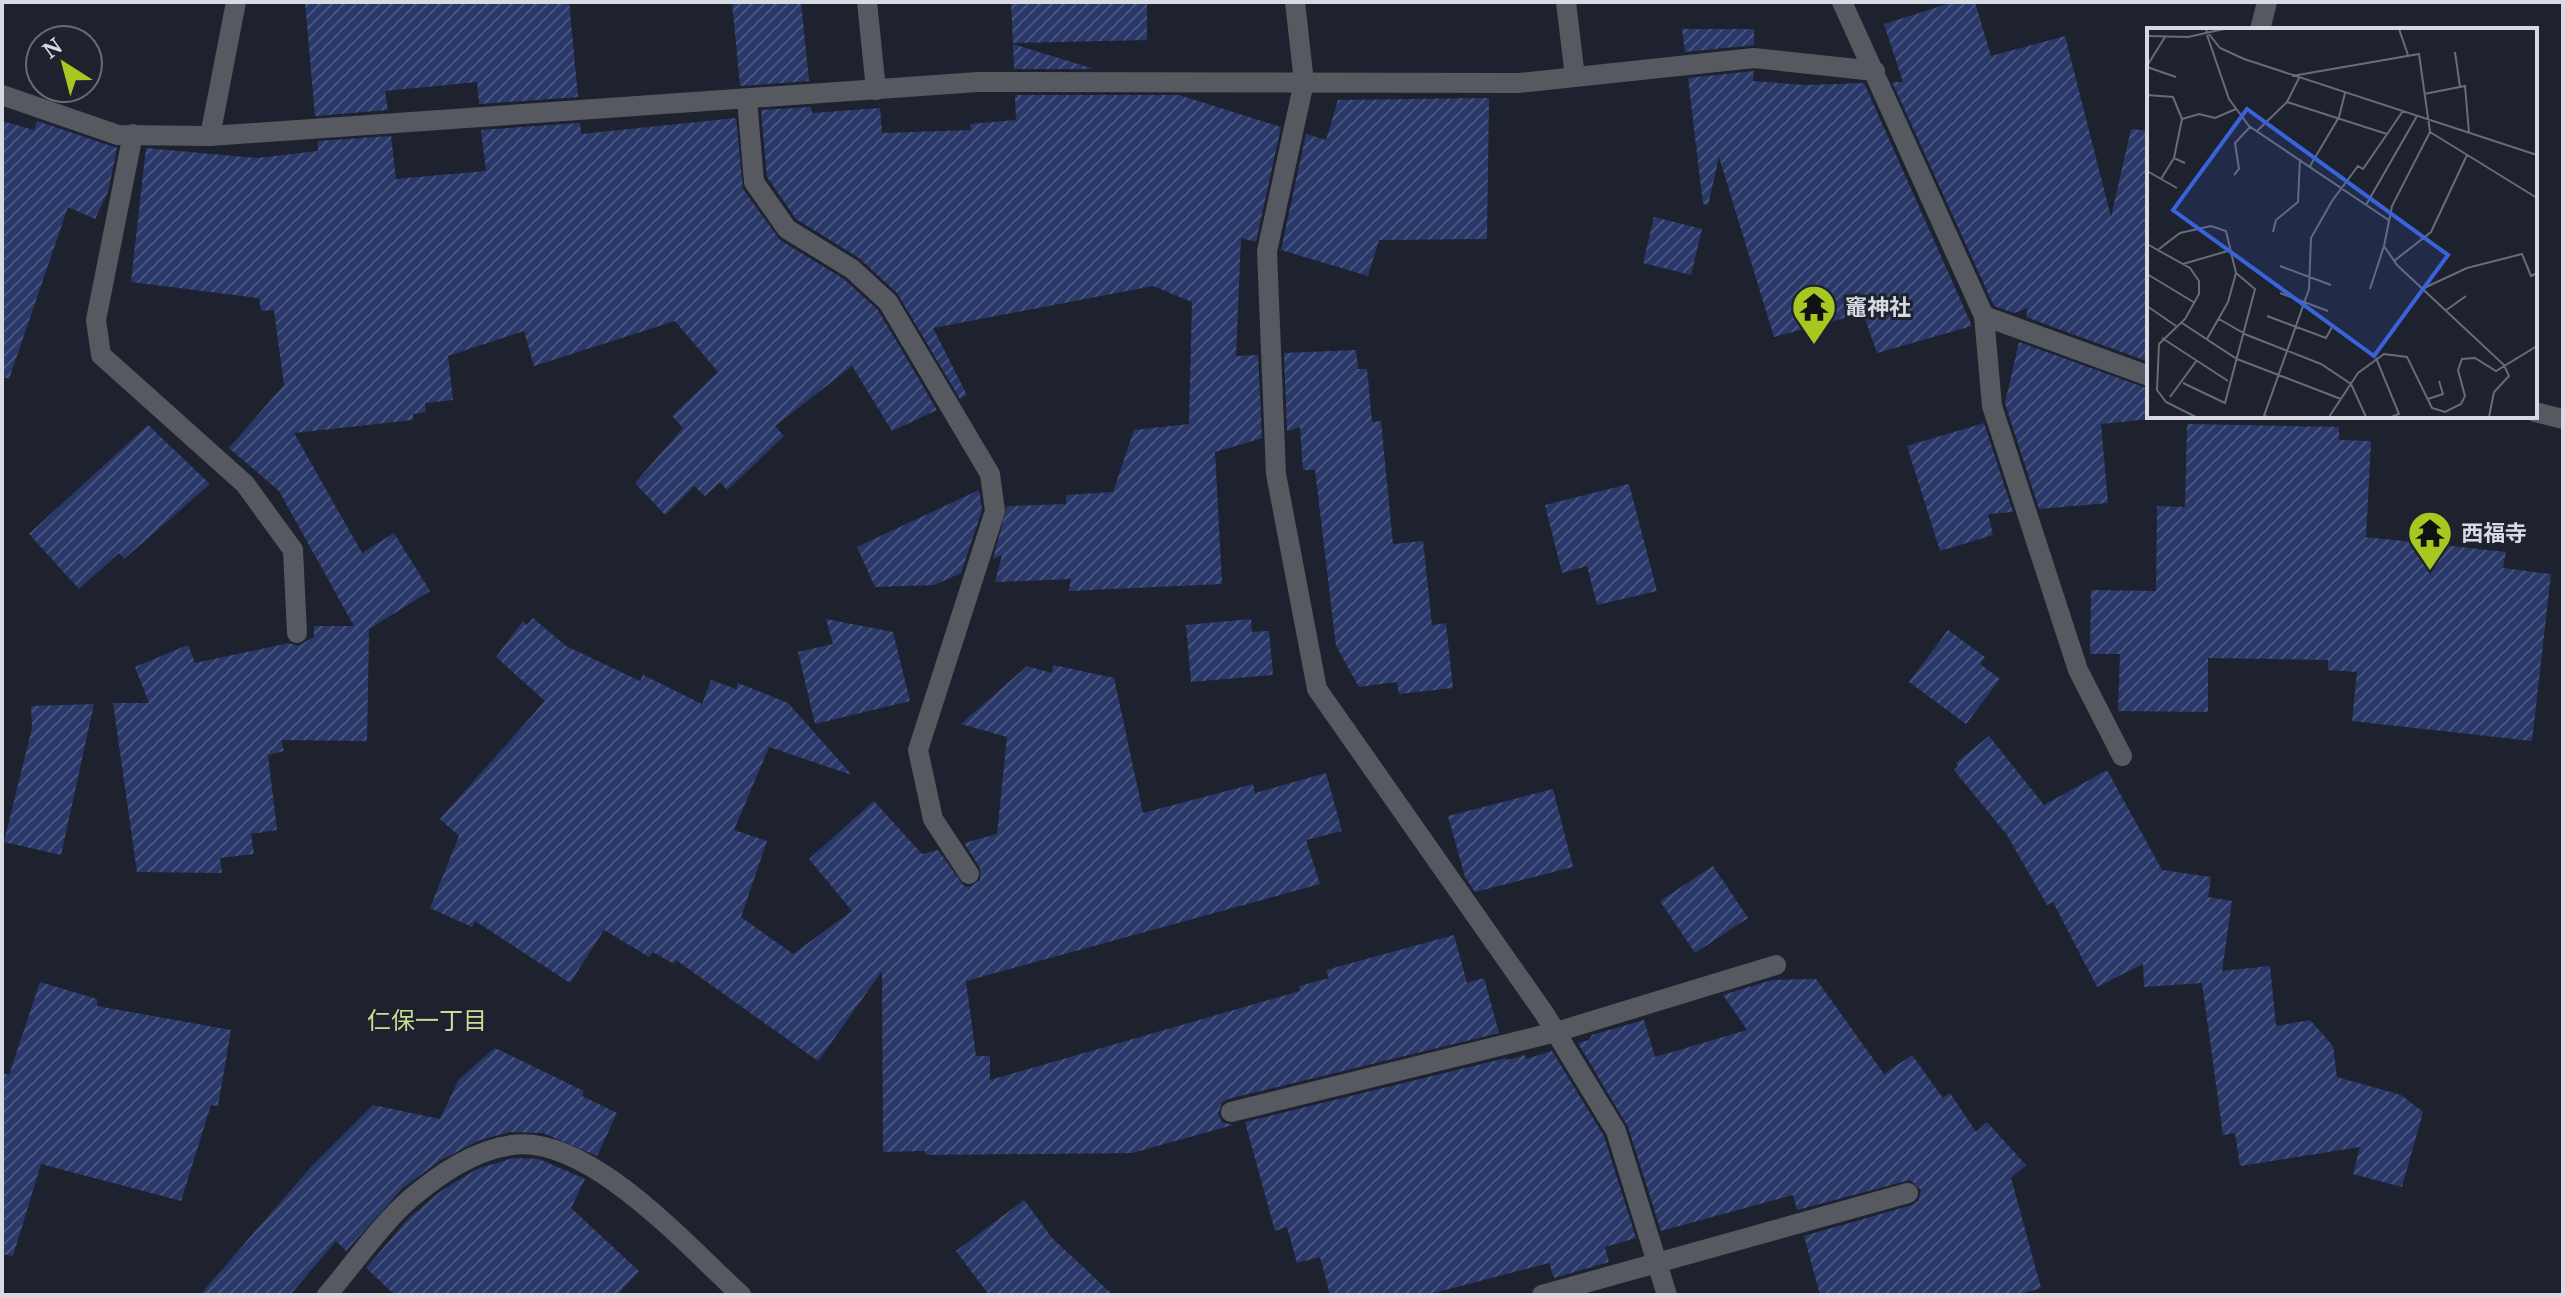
<svg xmlns="http://www.w3.org/2000/svg" width="2565" height="1297" font-family="'Noto Serif','Noto Sans JP',serif">
<style>
.building{fill:url(#building-hatch)}
.lines{fill:none;stroke-linecap:round;stroke-linejoin:round}
.minor{stroke:#56595f;stroke-width:20}
.labels{text-anchor:middle;stroke-width:6;stroke-linejoin:round;paint-order:stroke}
.poi-label{font-size:22px;font-weight:bold;fill:#d7dae3;stroke:#1e222e;text-anchor:start}
.neighbourhood-label{font-size:24px;fill:#c9de93;stroke:#1e222e}
.inset-road{fill:none;stroke:#686c76;stroke-width:2}
.view{fill:#3963da;fill-opacity:0.15;stroke:#3963da;stroke-width:4}
.inset-edge{fill:none;stroke:#d7dae3;stroke-width:4}
</style>
<defs>
<pattern id="building-hatch" width="6" height="6" patternUnits="userSpaceOnUse" patternTransform="scale(2)"><rect width="6" height="6" fill="#293869"/><path d="M-1 1l2-2M0 6l6-6M5 7l2-2" fill="none" stroke="#47547e"/></pattern>
</defs>
<rect width="100%" height="100%" fill="#1e222e"/>
<g class="building">
<path d="M 305,2 L 569,2 L 578,97 L 479,104 L 477,82 L 385,91 L 388,110 L 315,116 Z"/>
<path d="M 732,2 L 801,2 L 809,81 L 740,86 Z"/>
<path d="M 1011,2 L 1147,2 L 1147,40 L 1013,43 Z"/>
<path d="M 1954,2 L 1975,2 L 1991,56 L 2065,36 L 2111,217 L 2131,129 L 2149,131 L 2149,362 L 2026,317 L 2028,308 L 2014,313 L 1994,306 L 1892,82 L 1903,82 L 1884,24 Z"/>
<path d="M 1682,29 L 1754,29 L 1754,45 L 1685,52 Z"/>
<path d="M 1013,44 L 1094,69 L 1014,69 Z"/>
<path d="M 1754,71 L 1753,81 L 1805,85 L 1864,83 L 1972,326 L 1877,353 L 1863,313 L 1774,337 L 1719,157 L 1708,205 L 1703,204 L 1688,78 Z"/>
<path d="M 1015,95 L 1179,95 L 1281,127 L 1256,242 L 1241,238 L 1236,356 L 1258,355 L 1262,438 L 1215,452 L 1222,584 L 1069,591 L 1071,579 L 995,582 L 1002,555 L 993,559 L 1007,506 L 1066,504 L 1066,495 L 1113,492 L 1134,430 L 1189,424 L 1192,302 L 1153,286 L 933,328 L 967,395 L 960,399 L 897,293 L 859,258 L 796,219 L 767,177 L 761,110 L 811,107 L 812,113 L 880,108 L 882,133 L 971,130 L 970,124 L 1016,120 Z"/>
<path d="M 1489,98 L 1487,239 L 1379,240 L 1368,276 L 1281,250 L 1306,134 L 1326,140 L 1338,100 Z"/>
<path d="M 736,118 L 743,189 L 780,240 L 844,279 L 878,310 L 937,410 L 892,431 L 852,366 L 775,426 L 784,436 L 727,490 L 720,482 L 705,496 L 694,486 L 665,515 L 635,483 L 683,428 L 672,416 L 718,372 L 675,321 L 534,366 L 524,331 L 448,356 L 453,400 L 425,403 L 426,412 L 413,414 L 413,420 L 294,433 L 362,553 L 394,533 L 430,591 L 369,629 L 367,741 L 281,740 L 284,751 L 268,755 L 277,830 L 251,834 L 254,854 L 220,858 L 222,873 L 137,872 L 113,703 L 149,703 L 135,667 L 188,645 L 195,663 L 289,643 L 298,646 L 314,637 L 314,626 L 354,626 L 279,491 L 229,448 L 284,385 L 274,310 L 261,311 L 259,298 L 131,282 L 146,148 L 257,158 L 318,151 L 318,141 L 391,136 L 396,179 L 486,171 L 481,130 L 580,123 L 581,134 Z"/>
<path d="M 2,121 L 34,130 L 37,121 L 117,148 L 108,192 L 95,219 L 68,207 L 9,379 L 2,377 Z"/>
<path d="M 1654,217 L 1702,229 L 1691,275 L 1643,263 Z"/>
<path d="M 2019,342 L 2149,389 L 2149,419 L 2101,424 L 2108,503 L 2039,509 L 2005,403 Z"/>
<path d="M 1356,350 L 1358,369 L 1367,369 L 1372,422 L 1381,421 L 1393,544 L 1423,541 L 1432,625 L 1446,623 L 1453,688 L 1399,694 L 1397,682 L 1359,687 L 1336,646 L 1315,470 L 1303,470 L 1300,427 L 1287,431 L 1284,353 Z"/>
<path d="M 1984,423 L 2013,512 L 1988,514 L 1993,535 L 1940,551 L 1907,446 Z"/>
<path d="M 2187,424 L 2339,427 L 2339,440 L 2371,441 L 2366,537 L 2506,552 L 2503,568 L 2551,574 L 2532,741 L 2352,721 L 2357,672 L 2328,670 L 2328,660 L 2208,658 L 2208,712 L 2118,711 L 2120,654 L 2090,654 L 2091,590 L 2156,591 L 2157,506 L 2185,507 Z"/>
<path d="M 148,425 L 210,484 L 124,559 L 119,553 L 79,589 L 29,534 Z"/>
<path d="M 1629,484 L 1657,591 L 1597,605 L 1587,566 L 1562,573 L 1545,505 Z"/>
<path d="M 979,490 L 982,510 L 961,573 L 934,585 L 875,587 L 857,547 Z"/>
<path d="M 533,618 L 566,646 L 640,681 L 643,675 L 702,704 L 711,680 L 736,689 L 738,683 L 788,703 L 852,775 L 769,747 L 734,830 L 767,841 L 741,917 L 793,954 L 852,911 L 809,859 L 874,801 L 922,854 L 938,850 L 964,886 L 970,887 L 980,880 L 980,868 L 964,843 L 997,834 L 1007,737 L 961,724 L 1027,666 L 1052,673 L 1053,665 L 1114,678 L 1143,813 L 1253,784 L 1255,793 L 1326,773 L 1342,831 L 1306,840 L 1320,884 L 966,981 L 976,1056 L 990,1056 L 990,1080 L 1300,991 L 1299,986 L 1329,978 L 1326,970 L 1454,935 L 1467,983 L 1484,978 L 1499,1033 L 1228,1099 L 1222,1103 L 1218,1114 L 1222,1122 L 1233,1125 L 1132,1153 L 926,1155 L 925,1151 L 883,1152 L 882,971 L 818,1061 L 676,960 L 674,964 L 653,952 L 649,957 L 604,930 L 570,983 L 475,921 L 472,927 L 430,908 L 459,836 L 440,819 L 545,701 L 496,657 L 523,621 L 527,625 Z"/>
<path d="M 826,619 L 893,632 L 910,701 L 815,724 L 798,652 L 833,644 Z"/>
<path d="M 1251,619 L 1252,632 L 1269,631 L 1273,675 L 1191,682 L 1186,625 Z"/>
<path d="M 1948,630 L 1985,657 L 1980,664 L 2000,679 L 1966,724 L 1909,682 Z"/>
<path d="M 94,704 L 61,855 L 4,842 L 32,728 L 31,706 Z"/>
<path d="M 1989,736 L 2044,805 L 2107,770 L 2162,870 L 2211,877 L 2208,897 L 2232,901 L 2222,971 L 2270,966 L 2276,1026 L 2310,1020 L 2333,1046 L 2337,1077 L 2401,1095 L 2423,1112 L 2402,1187 L 2353,1174 L 2360,1147 L 2240,1166 L 2235,1133 L 2223,1135 L 2202,983 L 2144,987 L 2143,964 L 2097,987 L 2053,902 L 2047,905 L 2007,835 L 1954,770 L 1958,766 L 1956,763 Z"/>
<path d="M 1553,789 L 1573,867 L 1475,892 L 1465,877 L 1448,816 Z"/>
<path d="M 1713,866 L 1748,918 L 1695,953 L 1660,901 Z"/>
<path d="M 1816,979 L 1884,1074 L 1912,1055 L 1943,1098 L 1950,1093 L 1976,1132 L 1987,1122 L 2026,1165 L 2011,1178 L 2041,1288 L 2017,1295 L 1820,1295 L 1804,1236 L 1912,1205 L 1918,1201 L 1921,1190 L 1910,1180 L 1797,1210 L 1793,1195 L 1661,1231 L 1628,1127 L 1578,1043 L 1589,1040 L 1592,1035 L 1644,1020 L 1655,1057 L 1747,1030 L 1723,995 L 1772,980 Z"/>
<path d="M 40,982 L 97,999 L 97,1006 L 231,1030 L 218,1106 L 211,1105 L 181,1201 L 41,1164 L 13,1256 L 2,1254 L 2,1073 L 9,1075 Z"/>
<path d="M 495,1048 L 584,1091 L 582,1096 L 617,1113 L 597,1156 L 543,1133 L 510,1132 L 480,1140 L 439,1161 L 403,1188 L 346,1251 L 336,1241 L 290,1295 L 200,1295 L 310,1168 L 373,1105 L 440,1119 L 459,1079 Z"/>
<path d="M 1552,1051 L 1604,1136 L 1636,1238 L 1605,1247 L 1609,1262 L 1554,1278 L 1549,1263 L 1426,1295 L 1330,1295 L 1320,1257 L 1297,1263 L 1287,1227 L 1275,1231 L 1245,1122 L 1506,1058 L 1507,1060 L 1525,1055 L 1526,1059 Z"/>
<path d="M 513,1158 L 539,1159 L 585,1179 L 571,1208 L 639,1271 L 617,1295 L 395,1295 L 366,1268 L 409,1218 L 441,1191 L 477,1169 Z"/>
<path d="M 1024,1200 L 1052,1238 L 1113,1295 L 989,1295 L 956,1251 Z"/>
</g>
<g class="lines">
<g class="minor">
<path d="M 867,2 L 876,90"/>
<path d="M 1295,2 L 1304,82 L 1267,251 L 1276,474 L 1317,689 L 1544,1013 L 1616,1131 L 1667,1295"/>
<path d="M 1566,2 L 1575,77"/>
<path d="M 1842,2 L 1984,316 L 2149,376"/>
<path d="M 2260,30 L 2267,2"/>
<path d="M 2,95 L 118,135 L 210,136 L 978,82 L 1519,83 L 1754,58 L 1875,71"/>
<path d="M 747,99 L 754,182 L 787,229 L 852,269 L 888,302 L 990,474 L 995,511 L 918,750 L 933,819 L 969,874"/>
<path d="M 133,134 L 96,320 L 101,355 L 245,484 L 293,550 L 297,633"/>
<path d="M 210,136 L 236,2"/>
<path d="M 1984,316 L 1992,406 L 2078,670 L 2122,756"/>
<path d="M 2535,412 L 2563,419"/>
<path d="M 1231,1112 L 1556,1032 L 1776,965"/>
<path d="M 327,1295 C 354,1264 380,1225 411,1198 C 440,1174 474,1150 512,1145 C 589,1134 688,1247 741,1295"/>
<path d="M 1542,1295 L 1908,1193"/>
</g>
</g>
<defs>
<g id="temple-pin" transform="scale(2.3)"><path d="M0 17L-7.5 6A9.5 9.5 0 1 1 7.5 6Z" fill="#a7c820" stroke="#1e222e"/><path d="M0-6L5-2H3V0L6.5 2.5H4V6H1.5V3h-3V6H-4V2.5H-6.5L-3 0V-2H-5Z" fill="#111"/></g>
</defs>
<g fill-rule="evenodd">
<use href="#temple-pin" x="1814" y="307"/>
<use href="#temple-pin" x="2430" y="533"/>
</g>
<g class="labels">
<g class="poi-label">
<text x="1845" y="315">竈神社</text>
<text x="2461" y="541">西福寺</text>
</g>
<g class="neighbourhood-label">
<text x="427" y="1029">仁保一丁目</text>
</g>
</g>
<g transform="translate(2147 28)">
<rect width="390" height="390" fill="#1e222e"/>
<path class="inset-road" d="M 58,1 L 73,20 L 97,31 L 390,127M 135,1 L 245,1M 252,1 L 261,27M 60,7 L 82,71 L 102,98 L 243,193M 0,8 L 41,9 L 77,1M 308,24 L 313,59M 0,38 L 18,9M 0,39 L 29,49M 145,48 L 272,26 L 283,104 L 390,170M 277,66 L 318,58 L 322,105M 0,67 L 26,69 L 35,91M 140,74 L 240,106M 109,104 L 140,74 L 152,50M 283,104 L 245,178 L 237,218 L 250,237 L 357,337 L 362,348 L 347,364 L 342,389M 27,130 L 35,91 L 52,86 L 68,90 L 89,81M 163,138 L 192,89 L 198,65M 0,143 L 30,160M 87,147 L 92,141 L 88,115 L 103,99M 14,151 L 27,130 L 38,135M 219,177 L 270,88M 126,204 L 129,192 L 151,174 L 153,131M 0,216 L 43,240 L 52,253 L 52,266 L 38,291 L 12,316 L 10,362 L 19,374 L 49,389M 12,221 L 33,205 L 64,198 L 79,203 L 89,245 L 81,274 L 60,311M 247,233 L 284,204 L 320,127M 36,236 L 84,222M 133,238 L 184,257M 0,246 L 48,275M 277,260 L 320,240 L 375,226 L 384,248 L 390,245M 223,261 L 237,218M 133,265 L 181,283M 0,278 L 29,298M 298,283 L 319,268M 120,288 L 179,310 L 185,299M 72,291 L 100,307 L 174,336 L 204,356 L 219,389M 35,295 L 90,331 L 194,371M 15,310 L 81,353M 229,330 L 252,386 L 244,389M 36,355 L 78,375 L 108,261 L 89,245M 23,369 L 50,332M 281,371 L 296,366 L 292,353M 122,389 L 117,388 L 162,261 L 164,210 L 185,173 L 211,138 L 216,141 L 256,83M 182,389 L 211,345 L 237,326 L 260,329 L 285,380 L 298,384 L 314,376 L 318,368 L 311,342 L 315,331 L 328,330 L 349,343 L 390,318"/>
<path class="view" d="M 100,81 L 301,227 L 227,328 L 26,182 Z"/>
<rect width="390" height="390" class="inset-edge"/>
</g>
<rect width="2565" height="1297" fill="none" stroke="#d7dae3" stroke-width="8"/>
<g transform="translate(64 64) rotate(324)"><circle r="38" fill="#1e222e" stroke="#686c76" stroke-width="2"/>
<path d="M0-6L14 30L0 20L-14 30Z" fill="#a7c820"/>
<text y="-12" font-size="22" font-weight="bold" text-anchor="middle" fill="#d7dae3">N</text>
</g>
</svg>
